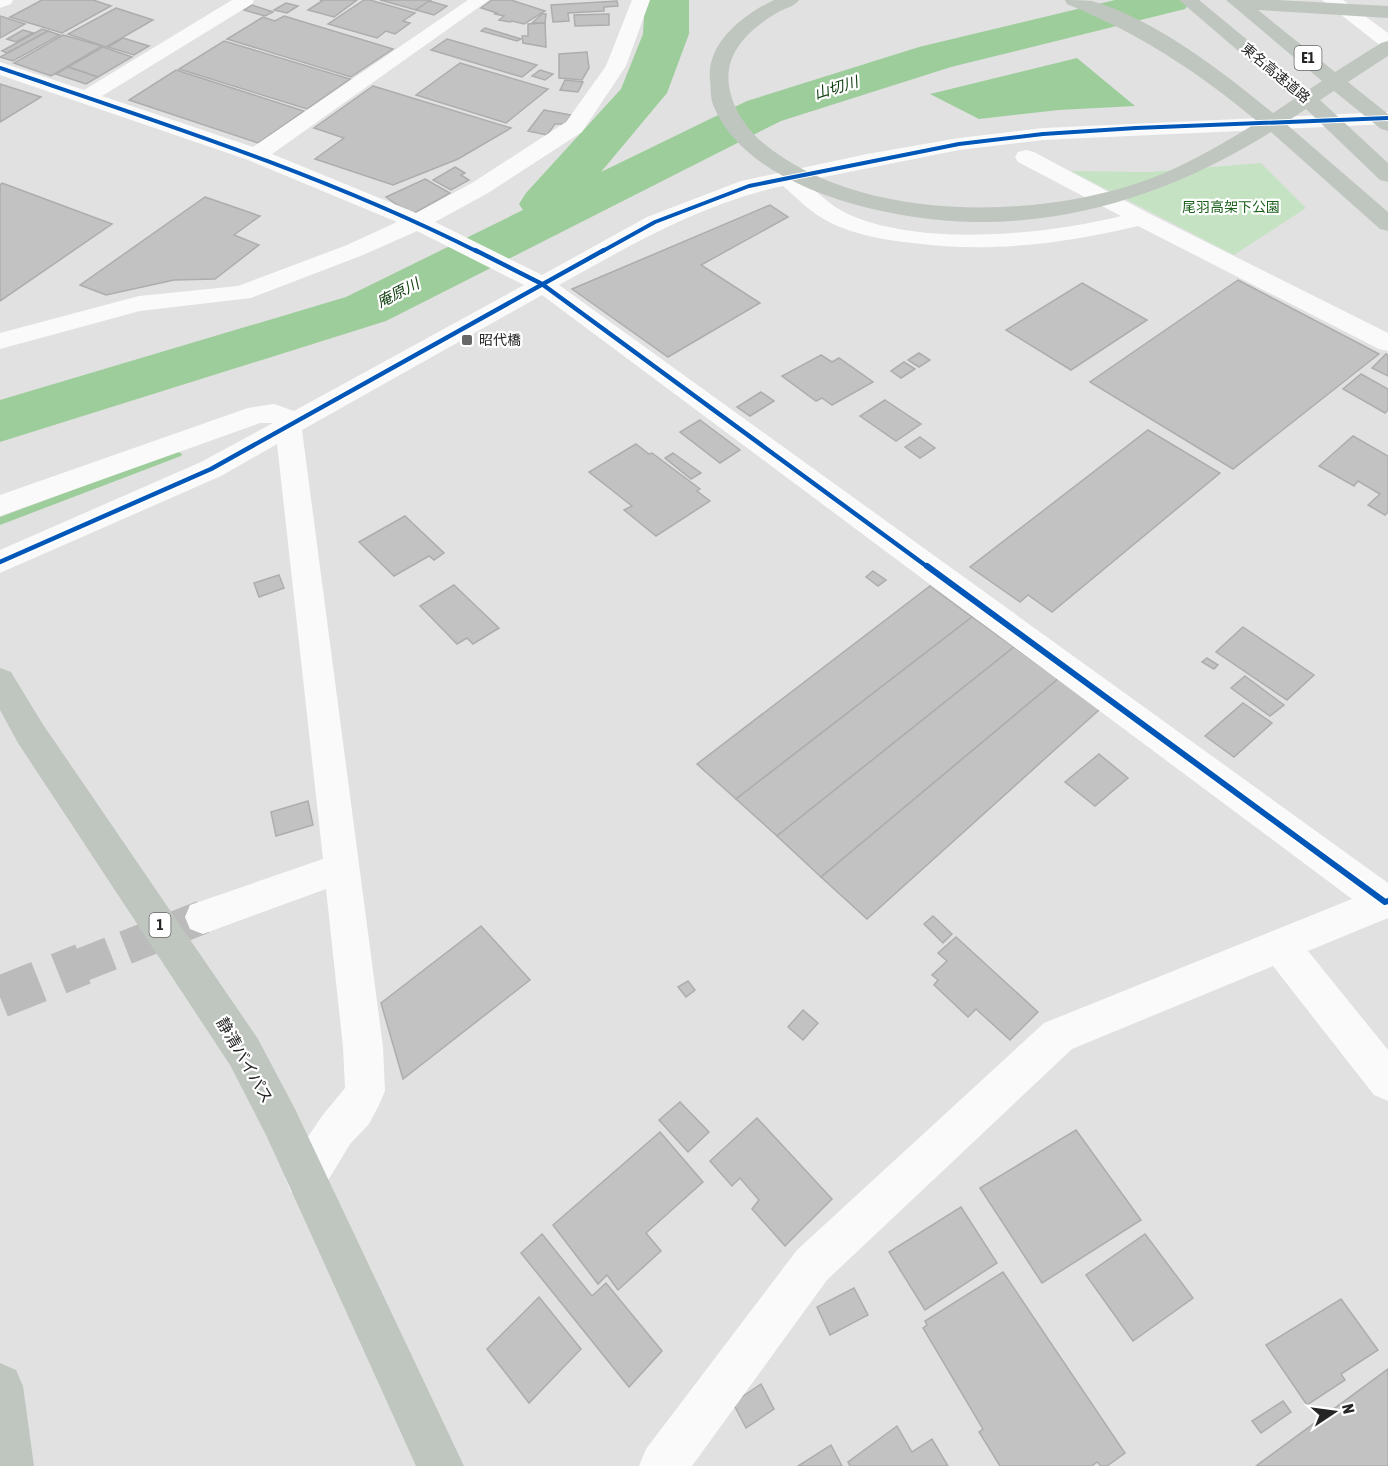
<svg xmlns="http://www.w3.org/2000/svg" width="1388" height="1466" font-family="'Asap Condensed','Noto Sans JP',sans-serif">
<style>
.green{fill:#c5e3c3}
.water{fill:#9dcd9a}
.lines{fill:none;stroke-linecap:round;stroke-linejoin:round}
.stream{fill:#9dcd9a;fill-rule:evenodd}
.river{fill:#9dcd9a;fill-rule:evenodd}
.building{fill:#c2c2c2;stroke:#adadad;stroke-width:1.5}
.minor-tunnel-far1{stroke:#bbb;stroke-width:34;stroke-dasharray:34 16;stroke-linecap:butt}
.minor-tunnel{stroke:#bbb;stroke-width:42;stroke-dasharray:42 21;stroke-linecap:butt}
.minor{fill:#fafafa;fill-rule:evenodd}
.highway{fill:#bfc6bf;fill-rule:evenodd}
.cycleway-far2-casing{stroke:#fff;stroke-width:6}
.cycleway-far1-casing{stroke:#fff;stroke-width:8}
.cycleway-casing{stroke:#fff;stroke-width:10}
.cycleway-far2{stroke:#0057b8;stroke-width:4}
.cycleway-far1{stroke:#0057b8;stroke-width:4.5}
.cycleway{stroke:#0057b8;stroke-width:6}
.poi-dot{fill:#666766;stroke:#fff;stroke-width:2}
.labels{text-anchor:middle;stroke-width:4.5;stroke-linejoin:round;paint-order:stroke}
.far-street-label{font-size:14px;fill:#242524;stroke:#fff}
.far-park-label{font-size:14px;fill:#1a5f1a;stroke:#fff}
.far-poi-label{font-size:14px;fill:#242524;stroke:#fff;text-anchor:start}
.shield{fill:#fff;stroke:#666;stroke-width:1.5}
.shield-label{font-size:15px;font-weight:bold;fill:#242524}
.far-water-label{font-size:15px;font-style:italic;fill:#0d3d0d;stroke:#fff}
.street-label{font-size:16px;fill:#242524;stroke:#fff}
</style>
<rect width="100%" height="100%" fill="#e1e1e1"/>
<path class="green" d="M 1261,163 L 1306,208 L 1234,255 L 1071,171 L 1149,172 Z"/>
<path class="water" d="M 1077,58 L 1135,106 L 1059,110 L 979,119 L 930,94 Z"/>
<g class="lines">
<path class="stream" d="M 177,451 L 182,454 L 181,456 L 0,525 L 0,517 Z"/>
<path class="river" d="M 645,0 L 689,0 L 689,34 L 667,93 L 601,172 L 747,101 L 919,47 L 1115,0 L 1192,0 L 1185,9 L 951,67 L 781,121 L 386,321 L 0,442 L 0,400 L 346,297 L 523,210 L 519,204 L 526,193 L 621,89 L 643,34 Z"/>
</g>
<g class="building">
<path d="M 42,0 L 93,0 L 111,6 L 62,33 L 10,17 Z"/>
<path d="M 320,0 L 357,0 L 334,17 L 308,10 L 322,1 Z"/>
<path d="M 364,0 L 370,0 L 415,13 L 403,21 L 410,23 L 395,34 L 386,31 L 377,38 L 328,24 Z"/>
<path d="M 380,0 L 431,0 L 416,10 Z"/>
<path d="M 492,0 L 511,0 L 545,11 L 524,24 L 512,21 L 510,22 L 499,20 L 504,16 L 495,14 L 497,13 L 481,8 Z"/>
<path d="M 429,1 L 447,6 L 434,15 L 416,10 Z"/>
<path d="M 617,1 L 618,6 L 604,7 L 604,11 L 568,13 L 569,21 L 553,22 L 551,5 Z"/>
<path d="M 286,3 L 298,6 L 287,13 L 274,10 Z"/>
<path d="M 252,5 L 273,12 L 265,16 L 244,10 Z"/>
<path d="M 116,8 L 153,20 L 106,47 L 68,34 Z"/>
<path d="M 542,14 L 546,14 L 545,23 L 532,23 Z"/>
<path d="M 609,14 L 609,25 L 575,26 L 574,15 Z"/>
<path d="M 0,16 L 25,24 L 0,38 Z"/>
<path d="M 284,16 L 393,49 L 351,77 L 227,39 L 263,17 L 275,21 Z"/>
<path d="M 545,23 L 546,47 L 523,43 L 522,36 L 528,36 L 528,24 Z"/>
<path d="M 485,28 L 521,39 L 517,41 L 481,31 Z"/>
<path d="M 42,29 L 48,31 L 7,53 L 2,51 Z"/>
<path d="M 23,30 L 33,33 L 16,42 L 7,39 Z"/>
<path d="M 48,31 L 60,35 L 13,61 L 0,57 Z"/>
<path d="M 63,35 L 102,46 L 51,76 L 14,63 Z"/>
<path d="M 123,38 L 149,46 L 134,55 L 108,47 Z"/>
<path d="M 447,39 L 537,65 L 522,77 L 431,50 Z"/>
<path d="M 224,41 L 350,79 L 307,109 L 179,69 Z"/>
<path d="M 103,47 L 132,57 L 98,77 L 68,67 Z"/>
<path d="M 587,52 L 589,68 L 582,80 L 559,78 L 559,54 Z"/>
<path d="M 460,63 L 548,89 L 506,123 L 416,95 Z"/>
<path d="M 68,67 L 98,77 L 86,84 L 56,74 Z"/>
<path d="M 176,70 L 304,111 L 258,143 L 129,100 Z"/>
<path d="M 540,70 L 553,74 L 545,80 L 532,76 Z"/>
<path d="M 565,80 L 583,82 L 578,92 L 560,90 Z"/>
<path d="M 0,84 L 41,97 L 0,122 Z"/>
<path d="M 373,86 L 511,128 L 458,159 L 393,185 L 315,159 L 344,138 L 314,128 Z"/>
<path d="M 544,110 L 571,115 L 565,124 L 555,124 L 547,135 L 528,131 Z"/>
<path d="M 455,167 L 465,173 L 461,175 L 469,180 L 451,190 L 433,180 Z"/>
<path d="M 425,179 L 450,193 L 411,215 L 386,197 Z"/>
<path d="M 2,183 L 112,224 L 0,301 L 0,185 Z"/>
<path d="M 205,197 L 260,216 L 234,235 L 259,245 L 215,279 L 174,280 L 106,295 L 80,285 Z"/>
<path d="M 770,205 L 788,217 L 701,265 L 760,303 L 668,357 L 572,289 Z"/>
<path d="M 1238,280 L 1379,354 L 1233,469 L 1090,382 Z"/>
<path d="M 1082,283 L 1147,320 L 1071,370 L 1006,330 Z"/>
<path d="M 919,353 L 930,360 L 919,367 L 908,360 Z"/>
<path d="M 1386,354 L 1388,355 L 1388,376 L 1372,368 Z"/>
<path d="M 821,355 L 832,362 L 839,358 L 873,382 L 832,405 L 822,398 L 816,401 L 782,376 Z"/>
<path d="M 904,362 L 915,369 L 901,378 L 891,371 Z"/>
<path d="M 1361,374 L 1388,389 L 1388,410 L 1385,413 L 1343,389 Z"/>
<path d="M 761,392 L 774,401 L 750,416 L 737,407 Z"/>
<path d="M 885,400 L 921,424 L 896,441 L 860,416 Z"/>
<path d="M 700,420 L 740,450 L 720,463 L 680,432 Z"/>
<path d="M 1148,430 L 1220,473 L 1052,612 L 1028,595 L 1020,602 L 970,567 Z"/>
<path d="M 1353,436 L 1388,456 L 1388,512 L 1385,515 L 1368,505 L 1380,494 L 1358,481 L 1354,486 L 1319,466 Z"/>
<path d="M 920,437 L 935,448 L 920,458 L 905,447 Z"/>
<path d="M 636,444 L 649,454 L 652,453 L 700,489 L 697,491 L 710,501 L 656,536 L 624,510 L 632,506 L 589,472 Z"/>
<path d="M 673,453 L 701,473 L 691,479 L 665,458 Z"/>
<path d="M 405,516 L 444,553 L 434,560 L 429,556 L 394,576 L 359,542 Z"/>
<path d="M 873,571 L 886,580 L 878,586 L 866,577 Z"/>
<path d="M 279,575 L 284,588 L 259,597 L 254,583 Z"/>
<path d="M 454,585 L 499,628 L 473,644 L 467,638 L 457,644 L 420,606 Z"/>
<path d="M 930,586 L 972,617 L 736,799 L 697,764 Z"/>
<path d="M 972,617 L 1014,647 L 777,836 L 736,799 Z"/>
<path d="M 1243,627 L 1314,675 L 1287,700 L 1216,652 Z"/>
<path d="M 1014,647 L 1058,679 L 821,877 L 777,836 Z"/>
<path d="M 1207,658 L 1218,665 L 1214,669 L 1212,668 L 1202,662 Z"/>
<path d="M 1245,676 L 1284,705 L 1270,716 L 1231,688 Z"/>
<path d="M 1058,679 L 1100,709 L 867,919 L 821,877 Z"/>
<path d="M 1243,703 L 1272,723 L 1234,757 L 1205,736 Z"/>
<path d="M 1099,754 L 1128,778 L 1095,806 L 1065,782 Z"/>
<path d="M 308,801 L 313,825 L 276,836 L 271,812 Z"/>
<path d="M 933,916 L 952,934 L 943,943 L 924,924 Z"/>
<path d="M 481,926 L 530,980 L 403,1079 L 381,1003 Z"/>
<path d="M 956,937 L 1038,1012 L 1010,1040 L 976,1009 L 968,1017 L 934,985 L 938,980 L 932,975 L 947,961 L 938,953 Z"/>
<path d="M 688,981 L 695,990 L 686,997 L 678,987 Z"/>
<path d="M 803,1010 L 818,1023 L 803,1040 L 788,1027 Z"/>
<path d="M 680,1102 L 709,1132 L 688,1152 L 659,1120 Z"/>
<path d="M 757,1118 L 832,1199 L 785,1246 L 752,1209 L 759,1200 L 740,1178 L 732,1186 L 710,1161 Z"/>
<path d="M 1076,1130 L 1141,1220 L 1042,1283 L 980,1188 Z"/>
<path d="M 660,1132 L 703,1182 L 646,1233 L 661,1251 L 618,1290 L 607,1275 L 598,1284 L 553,1225 Z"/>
<path d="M 961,1207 L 997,1263 L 925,1310 L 889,1252 Z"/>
<path d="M 542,1234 L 592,1296 L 606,1283 L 662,1351 L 629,1387 L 521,1253 Z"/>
<path d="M 1145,1234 L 1193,1298 L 1133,1341 L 1086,1275 Z"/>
<path d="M 1003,1272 L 1125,1453 L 1107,1466 L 1101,1466 L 1097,1462 L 1092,1466 L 1000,1466 L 979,1432 L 983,1429 L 923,1328 L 927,1325 L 925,1321 Z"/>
<path d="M 854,1288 L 868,1315 L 830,1335 L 817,1307 Z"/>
<path d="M 539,1297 L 581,1349 L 529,1403 L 487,1349 Z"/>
<path d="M 1341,1299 L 1378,1350 L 1341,1374 L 1345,1380 L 1307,1405 L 1266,1345 Z"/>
<path d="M 1388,1369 L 1388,1466 L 1256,1466 Z"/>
<path d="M 761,1384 L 774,1409 L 746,1428 L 733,1403 Z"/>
<path d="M 1283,1401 L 1291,1412 L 1261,1433 L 1252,1421 Z"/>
<path d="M 897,1426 L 912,1452 L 932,1439 L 948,1466 L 850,1466 L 848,1462 Z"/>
<path d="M 831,1445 L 842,1466 L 798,1466 Z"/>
</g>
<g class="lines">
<path class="minor-tunnel-far1" d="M 79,966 L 203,917"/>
<path class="minor-tunnel" d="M 0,997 L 83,964"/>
<g class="minor">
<path d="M 0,0 L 13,0 L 11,4 L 0,8 Z"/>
<path d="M 232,0 L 254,0 L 252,4 L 102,96 L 253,147 L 468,0 L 489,0 L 272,154 L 416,213 L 472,183 L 566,122 L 606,66 L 632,0 L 650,0 L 626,66 L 582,132 L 488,193 L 435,222 L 542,275 L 647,217 L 741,181 L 867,154 L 959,138 L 1043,128 L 1388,112 L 1388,124 L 1043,140 L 959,150 L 804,181 C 818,193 831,206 848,214 C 920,247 1045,235 1121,216 L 1018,162 L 1015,157 L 1018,152 L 1026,150 L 1034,152 L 1146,212 L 1388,333 L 1388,351 L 1379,349 L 1138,226 C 1063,244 990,253 912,243 C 885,240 854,235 829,222 C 811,213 797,198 783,186 C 702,203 631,245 559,285 L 1388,883 L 1388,918 L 1308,951 L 1388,1050 L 1388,1101 L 1374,1095 L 1273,966 L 1072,1049 L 827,1280 L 692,1466 L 639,1466 L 646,1449 L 797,1250 L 1044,1023 L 1352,899 L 542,295 L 302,430 L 383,1047 L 385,1091 L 379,1105 L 369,1124 L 350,1144 L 321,1192 L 306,1198 L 291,1192 L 285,1177 L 291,1162 L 322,1116 L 345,1088 L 343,1047 L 326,889 L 203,934 L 190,929 L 185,917 L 190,905 L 323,859 L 277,444 L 221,476 L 0,573 L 0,550 L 201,462 L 273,423 L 260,423 L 0,516 L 0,495 L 248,408 L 274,404 L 294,411 L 524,285 L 417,231 L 363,255 L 251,298 L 140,311 L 0,349 L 0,333 L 139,296 L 238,286 L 347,245 L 397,222 L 248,160 L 0,75 L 0,62 L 84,90 Z"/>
<path d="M 1322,0 L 1343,0 L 1388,33 L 1388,48 L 1381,46 Z"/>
</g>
<g class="highway">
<path d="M 774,0 L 799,0 C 795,6 787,8 780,11 C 761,22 741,37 732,58 C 720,88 740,123 762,142 C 855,220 1022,220 1132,185 C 1177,171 1219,146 1258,122 C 1198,72 1140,34 1067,4 L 1065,0 C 1073,0 1084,0 1092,1 C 1155,19 1223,72 1273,113 L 1294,99 L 1179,0 L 1199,0 L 1308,90 L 1322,81 L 1226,0 L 1277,0 L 1388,6 L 1388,18 L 1258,10 L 1335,72 L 1381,43 L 1388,41 L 1388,56 L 1348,82 L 1388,114 L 1388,131 L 1381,129 L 1334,91 L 1320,100 L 1388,163 L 1388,182 L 1380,180 L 1306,109 L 1285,123 L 1388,212 L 1388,231 L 1380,229 L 1271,132 C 1180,189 1079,224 971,222 C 890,220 749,190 714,107 C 710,99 711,88 710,80 C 706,43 744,14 774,0 Z"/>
<path d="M 0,668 L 11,672 L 42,723 L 258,1039 L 295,1109 L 464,1466 L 416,1466 L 267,1137 L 230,1065 L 18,743 L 0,710 Z"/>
<path d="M 0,1363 L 16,1370 L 23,1386 L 34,1466 L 0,1466 Z"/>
</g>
<g class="cycleway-far2-casing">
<g id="cycleway-far2">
<path d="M 0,68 C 162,123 325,175 478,252"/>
<path d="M 601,252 L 655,222 L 749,186 L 959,144 L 1043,134 L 1136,128 L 1388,118"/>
</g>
</g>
<g class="cycleway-far1-casing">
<g id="cycleway-far1">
<path d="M 475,250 L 542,284 L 929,568"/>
<path d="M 0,562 L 211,469 L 604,250"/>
</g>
</g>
<g class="cycleway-casing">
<path id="cycleway" d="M 927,566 L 1385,902 L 1388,901"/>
</g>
<use href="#cycleway-far2" class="cycleway-far2"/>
<use href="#cycleway-far1" class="cycleway-far1"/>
<use href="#cycleway" class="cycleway"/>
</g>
<rect class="poi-dot" x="461" y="334" width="12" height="12" rx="3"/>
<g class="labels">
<g class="far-street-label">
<text transform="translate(1276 73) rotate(40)" y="5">東名高速道路</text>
</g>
<g class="far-park-label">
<text x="1231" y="212">尾羽高架下公園</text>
</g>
<g class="far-poi-label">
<text x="479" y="345">昭代橋</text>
</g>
<g class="shield">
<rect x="1294.5" y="46" width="27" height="24" rx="4.5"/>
<rect x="149.5" y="913" width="21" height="24" rx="4.5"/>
</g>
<g class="shield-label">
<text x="1308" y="63">E1</text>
<text x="160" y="930">1</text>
</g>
<g class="far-water-label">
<text transform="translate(836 88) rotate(-17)" y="5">山切川</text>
<text transform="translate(398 293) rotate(-27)" y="5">庵原川</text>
</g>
<g class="street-label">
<text transform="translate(245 1060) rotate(60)" y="6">静清バイパス</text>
</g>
</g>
<g transform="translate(1334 1412) rotate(77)" stroke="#ffffff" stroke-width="4.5" paint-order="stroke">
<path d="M0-4.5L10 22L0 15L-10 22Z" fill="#242524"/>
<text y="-9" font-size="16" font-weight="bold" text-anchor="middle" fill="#242524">N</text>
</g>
</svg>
